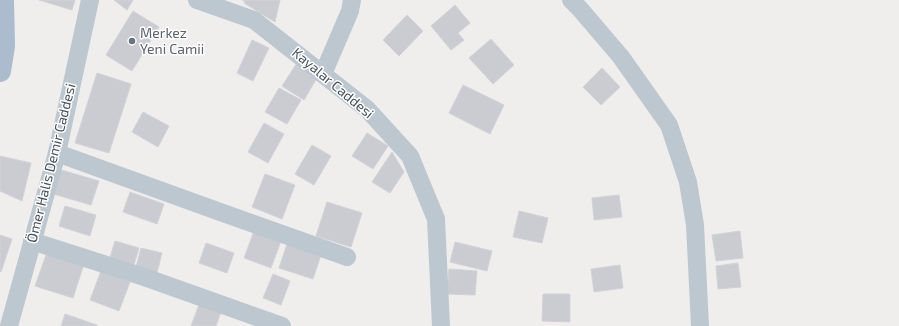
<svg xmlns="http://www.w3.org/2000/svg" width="899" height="326" font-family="'Exo 2',sans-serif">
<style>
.building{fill:#caccd2;stroke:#d1d3d9}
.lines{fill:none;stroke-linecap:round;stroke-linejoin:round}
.minor{stroke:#bdc7d0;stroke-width:18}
.major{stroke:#acbbcd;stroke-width:22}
.worship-dot{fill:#6b7280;stroke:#fff;stroke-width:1.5}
.labels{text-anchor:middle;stroke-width:3;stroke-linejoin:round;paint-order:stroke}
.worship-label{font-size:14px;fill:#5b616d;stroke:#fff;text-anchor:start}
.street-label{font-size:14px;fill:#45505b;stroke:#fff}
</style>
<rect width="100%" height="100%" fill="#f0eded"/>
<g class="building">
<path d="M 39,0 L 75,0 L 72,10 Z"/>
<path d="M 114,0 L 133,0 L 127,10 Z"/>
<path d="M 242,0 L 280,0 L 275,22 L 244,3 L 245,1 Z"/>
<path d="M 455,5 L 470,23 L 458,33 L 464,40 L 451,50 L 431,26 Z"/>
<path d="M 133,11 L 159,27 L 132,71 L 106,55 Z"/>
<path d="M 407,15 L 423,31 L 399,56 L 383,40 Z"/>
<path d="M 491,39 L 514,65 L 493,84 L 469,58 Z"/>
<path d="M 252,40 L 269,48 L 253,81 L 237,73 Z"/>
<path d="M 297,63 L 318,76 L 304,100 L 282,86 Z"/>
<path d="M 602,68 L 620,87 L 601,105 L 583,87 Z"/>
<path d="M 97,73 L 131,84 L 109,153 L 75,143 Z"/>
<path d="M 463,85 L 504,105 L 490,134 L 449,113 Z"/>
<path d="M 279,88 L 301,100 L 287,124 L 265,112 Z"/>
<path d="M 143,112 L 169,126 L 158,147 L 132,132 Z"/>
<path d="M 264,123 L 284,134 L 268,163 L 248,152 Z"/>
<path d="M 367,133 L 388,146 L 373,169 L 352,156 Z"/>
<path d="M 312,145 L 331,156 L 314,185 L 295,174 Z"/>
<path d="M 392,152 L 404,172 L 390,193 L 372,182 Z"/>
<path d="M 0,156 L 31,163 L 22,201 L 0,191 Z"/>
<path d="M 58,169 L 99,181 L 91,205 L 50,193 Z"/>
<path d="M 265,174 L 295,185 L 282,219 L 252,207 Z"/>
<path d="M 130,192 L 164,204 L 157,224 L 123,212 Z"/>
<path d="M 619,195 L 622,217 L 594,220 L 592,198 Z"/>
<path d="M 327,202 L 362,213 L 351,247 L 316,236 Z"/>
<path d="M 65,206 L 96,215 L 90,236 L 59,226 Z"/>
<path d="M 519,211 L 548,218 L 542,243 L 513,237 Z"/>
<path d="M 254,231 L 281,241 L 271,268 L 244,258 Z"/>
<path d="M 740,231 L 743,258 L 716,261 L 712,235 Z"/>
<path d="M 0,235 L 12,239 L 1,272 L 0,271 Z"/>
<path d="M 115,241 L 139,248 L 133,268 L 109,261 Z"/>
<path d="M 455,242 L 492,251 L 487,271 L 450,262 Z"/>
<path d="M 206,243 L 234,253 L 227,273 L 199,263 Z"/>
<path d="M 287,244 L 321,255 L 313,279 L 279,268 Z"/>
<path d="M 141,248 L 162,253 L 157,273 L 136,267 Z"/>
<path d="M 47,252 L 84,264 L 73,298 L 35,286 Z"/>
<path d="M 738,263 L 741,287 L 718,289 L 716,266 Z"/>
<path d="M 620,265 L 623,288 L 594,292 L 591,269 Z"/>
<path d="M 449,269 L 477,271 L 475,295 L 447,294 Z"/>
<path d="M 101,271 L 130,282 L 119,311 L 90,300 Z"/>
<path d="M 273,274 L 290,281 L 281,305 L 263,298 Z"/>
<path d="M 543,294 L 570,294 L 570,322 L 542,321 Z"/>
<path d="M 200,302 L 222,309 L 216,326 L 191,326 Z"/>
<path d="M 65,314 L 97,325 L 97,326 L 61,326 Z"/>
</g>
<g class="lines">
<g class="minor">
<path d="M 197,0 L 254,20 L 367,109 L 410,156 L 436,219 L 441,326"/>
<path d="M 571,0 L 580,9 L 621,57 L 669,125 L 688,182 L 695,225 L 700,326"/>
<path d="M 323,74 L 350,11 L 352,0"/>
<path d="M 57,153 L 223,213 L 347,257"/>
<path d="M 32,241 L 147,278 L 282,326"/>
<path d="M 9,326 L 57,153 L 90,0"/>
</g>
<path class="major" d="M 0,71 L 4,46 L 3,0"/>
</g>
<circle class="worship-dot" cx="132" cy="41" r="4"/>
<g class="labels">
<g class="worship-label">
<text x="140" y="38">Merkez<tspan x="140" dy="16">Yeni Camii</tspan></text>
</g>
<g class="street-label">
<text transform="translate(333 83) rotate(40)" y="5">Kayalar Caddesi</text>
<text transform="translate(51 163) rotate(-76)" y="5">Ömer Halis Demir Caddesi</text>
</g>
</g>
</svg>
